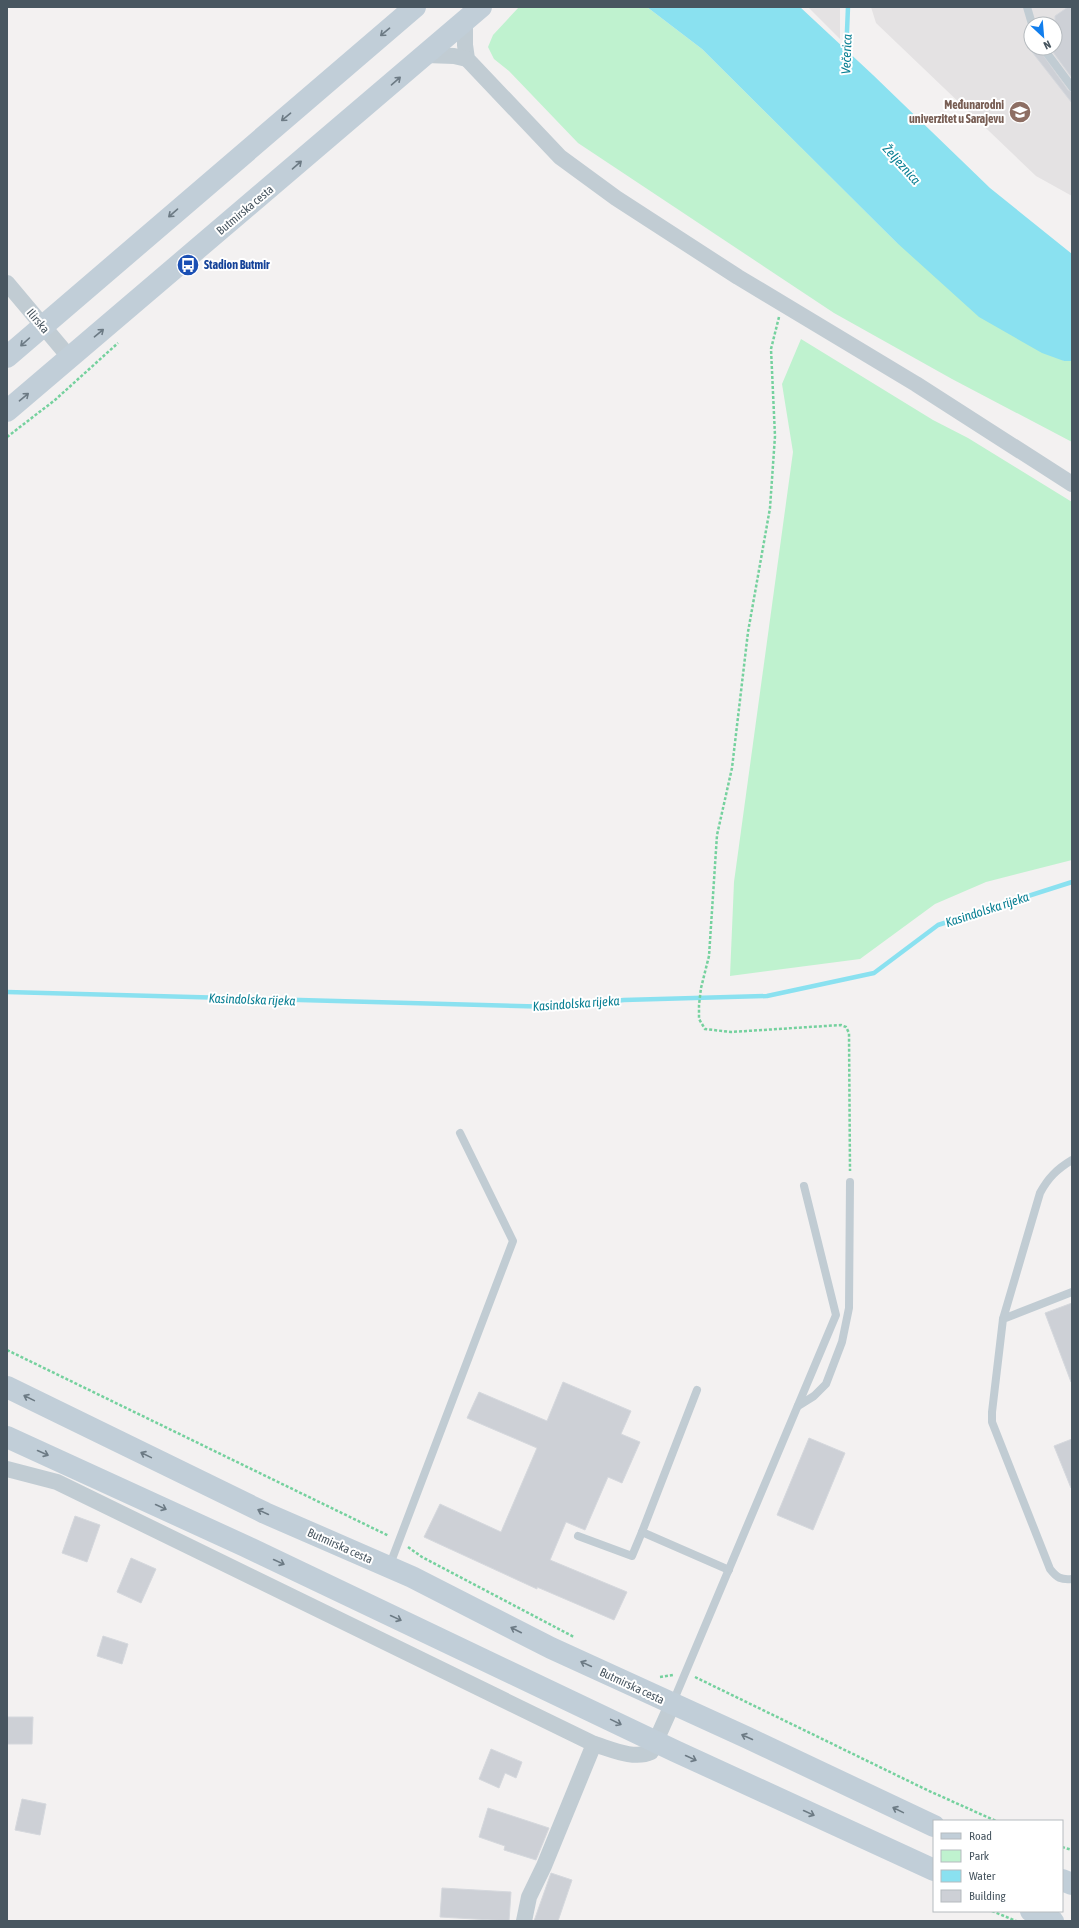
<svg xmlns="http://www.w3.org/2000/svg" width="1079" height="1928" font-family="'Asap Condensed',sans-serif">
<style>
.education{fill:#e4e2e3;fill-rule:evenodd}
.green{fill:#bff2cf}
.water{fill:#8ae1f0}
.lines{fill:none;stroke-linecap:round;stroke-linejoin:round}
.stream{stroke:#8ae1f0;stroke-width:4.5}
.building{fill:#cdd0d6;stroke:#d5d8dd}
.path{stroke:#75d19e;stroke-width:2.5;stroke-dasharray:3 2;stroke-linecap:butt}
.service{stroke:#c1ccd3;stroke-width:8}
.minor{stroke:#c1ccd3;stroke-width:16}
.secondary{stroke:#c1ced8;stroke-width:22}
.oneway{stroke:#6c7a84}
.labels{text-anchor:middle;stroke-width:4;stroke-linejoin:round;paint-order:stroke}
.education-label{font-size:12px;font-weight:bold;fill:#785e54;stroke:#fff;text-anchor:end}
.street-label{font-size:12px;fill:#485660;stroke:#fff}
.transit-label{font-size:12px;font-weight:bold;fill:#164399;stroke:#fff;text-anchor:start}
.water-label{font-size:13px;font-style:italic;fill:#087f93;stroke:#fff}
</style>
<rect width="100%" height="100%" fill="#f3f1f1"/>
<g class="education">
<path d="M 808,7 L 840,7 L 840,39 Z"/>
<path d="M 871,7 L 1072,7 L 1072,196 L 1036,176 L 876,23 ZM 1031,24 L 1055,24 L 1055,48 L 1031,48 Z"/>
</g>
<g class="green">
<path d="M 519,7 L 647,7 L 702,49 L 896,242 L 1064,361 L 1072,361 L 1072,442 L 952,379 L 834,313 L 578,143 L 509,71 L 494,59 L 488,47 L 493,35 Z"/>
<path d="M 801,339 L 933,420 L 968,438 L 1072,502 L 1072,860 L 986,882 L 935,904 L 860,959 L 730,976 L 734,882 L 793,452 L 782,384 Z"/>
</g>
<path class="water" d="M 647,7 L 800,7 L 873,75 L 990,188 L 1072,254 L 1072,361 L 1064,361 L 1042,353 L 979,317 L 896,242 L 702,49 Z"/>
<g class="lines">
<g class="stream">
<path d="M 846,55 L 848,7"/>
<path d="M 7,992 L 555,1007 L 624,1000 L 767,996 L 874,973 L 938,925 L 1072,882"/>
</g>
</g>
<g class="building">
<path d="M 1068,7 L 1072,7 L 1072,78 L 1050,48 L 1055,48 L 1055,16 Z"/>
<path d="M 1029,48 L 1038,48 L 1068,90 L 1072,92 L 1072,103 Z"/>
<path d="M 1072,1303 L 1072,1381 L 1071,1382 L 1045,1313 Z"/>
<path d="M 563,1382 L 631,1411 L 621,1434 L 640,1442 L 622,1483 L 608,1477 L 585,1530 L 566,1522 L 550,1560 L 627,1592 L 614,1620 L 537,1587 L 537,1589 L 424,1537 L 440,1504 L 501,1532 L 537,1448 L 467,1418 L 479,1392 L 547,1421 Z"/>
<path d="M 809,1438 L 845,1453 L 813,1530 L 777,1515 Z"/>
<path d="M 1072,1439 L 1072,1488 L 1071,1488 L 1054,1446 Z"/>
<path d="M 75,1516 L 100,1525 L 87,1562 L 62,1553 Z"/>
<path d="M 131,1558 L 156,1569 L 141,1603 L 117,1592 Z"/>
<path d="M 103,1636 L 128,1644 L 122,1664 L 97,1656 Z"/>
<path d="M 7,1717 L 33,1717 L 32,1744 L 7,1744 Z"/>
<path d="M 491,1749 L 522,1762 L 516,1778 L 505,1773 L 499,1788 L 479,1779 Z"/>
<path d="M 22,1799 L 46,1804 L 40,1835 L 15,1830 Z"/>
<path d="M 488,1808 L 549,1828 L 536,1860 L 504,1850 L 505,1846 L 479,1837 Z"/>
<path d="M 551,1873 L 572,1880 L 558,1921 L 534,1921 Z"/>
<path d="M 442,1888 L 511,1892 L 509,1921 L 440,1917 Z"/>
</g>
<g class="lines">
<g class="path">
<path d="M 779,317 L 771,349 L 775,436 L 770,508 L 748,632 L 732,768 L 717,835 L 709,956 L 701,988 L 699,1005 L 699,1019 L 705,1029 L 731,1032 L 841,1025 L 846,1027 L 849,1033 L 850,1171"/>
<path d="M 7,437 L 55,400 L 118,343"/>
<path d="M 7,1350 L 389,1536"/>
<path d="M 408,1547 L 422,1557 L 574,1637"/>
<path d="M 660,1677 L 673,1675"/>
<path d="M 695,1677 L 927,1790 L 996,1821"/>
<path d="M 1062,1847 L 1072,1850"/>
<path d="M 992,1911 L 1016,1921"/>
</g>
<g class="service">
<path d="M 1027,7 L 1032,24"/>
<path d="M 1043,48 L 1072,87"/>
<path d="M 1072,1292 L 1003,1319 L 992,1412 L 992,1422 L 1050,1569 C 1057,1578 1061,1580 1072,1579"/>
<path d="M 1003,1319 L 1040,1193 C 1048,1178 1057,1169 1072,1160"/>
<path d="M 697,1390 L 642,1532 L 729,1570"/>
<path d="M 798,1406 L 814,1396 L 826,1384 L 842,1342 L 849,1308 L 850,1182"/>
<path d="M 578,1536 L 632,1556 L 642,1532"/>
<path d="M 389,1567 L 513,1241 L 460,1133"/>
<path d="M 673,1702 L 836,1315 L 804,1186"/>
</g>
<g class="minor">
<path d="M 465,21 L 465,45 L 467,59 L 560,157 L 616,198 L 738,277 L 916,384 L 1072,484"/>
<path d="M 426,55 L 454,56 L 467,59"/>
<path d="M 7,283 L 70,358"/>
<path d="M 7,1469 L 57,1482 L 594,1744 C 611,1749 634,1760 651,1752 L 672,1705"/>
<path d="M 524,1921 L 529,1897 L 544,1866 L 594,1744"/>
</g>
<g class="secondary">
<path d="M 7,357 L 415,7"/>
<path d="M 7,411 L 481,7"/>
<path d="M 7,1387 L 265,1513 L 412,1577 L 551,1648 L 748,1738 L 934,1826"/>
<path d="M 7,1437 L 245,1546 L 675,1751 L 934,1870"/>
<path d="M 1062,1880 L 1072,1884"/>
<path d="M 1031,1911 L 1053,1921"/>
</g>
</g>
<defs><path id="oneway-shaft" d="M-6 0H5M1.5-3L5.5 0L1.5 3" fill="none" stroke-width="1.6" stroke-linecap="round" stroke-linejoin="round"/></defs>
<g class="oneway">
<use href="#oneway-shaft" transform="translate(385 32) rotate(140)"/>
<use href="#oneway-shaft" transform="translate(396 81) rotate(-41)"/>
<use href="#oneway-shaft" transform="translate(286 117) rotate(140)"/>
<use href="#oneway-shaft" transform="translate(297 165) rotate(-41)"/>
<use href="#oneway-shaft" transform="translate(173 213) rotate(139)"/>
<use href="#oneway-shaft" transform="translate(99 333) rotate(-40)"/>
<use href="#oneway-shaft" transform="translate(25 342) rotate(138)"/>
<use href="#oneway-shaft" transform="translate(24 397) rotate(-40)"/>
<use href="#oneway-shaft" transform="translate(29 1398) rotate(-154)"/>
<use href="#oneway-shaft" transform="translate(43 1453) rotate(24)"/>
<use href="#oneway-shaft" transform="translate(146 1455) rotate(-154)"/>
<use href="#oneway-shaft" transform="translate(161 1507) rotate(25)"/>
<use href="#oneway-shaft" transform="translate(263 1512) rotate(-155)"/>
<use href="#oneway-shaft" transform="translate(279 1562) rotate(25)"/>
<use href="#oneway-shaft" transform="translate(396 1618) rotate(25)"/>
<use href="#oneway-shaft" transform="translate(516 1630) rotate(-153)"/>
<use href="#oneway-shaft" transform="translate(586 1664) rotate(-155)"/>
<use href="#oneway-shaft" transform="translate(616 1722) rotate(26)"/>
<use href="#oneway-shaft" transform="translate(747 1737) rotate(-156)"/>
<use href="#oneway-shaft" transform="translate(691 1758) rotate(25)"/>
<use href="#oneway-shaft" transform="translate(898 1810) rotate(-154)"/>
<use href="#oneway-shaft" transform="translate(809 1813) rotate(25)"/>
</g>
<defs>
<g id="university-disc" transform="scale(1.15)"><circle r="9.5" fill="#8d6e63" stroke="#fff"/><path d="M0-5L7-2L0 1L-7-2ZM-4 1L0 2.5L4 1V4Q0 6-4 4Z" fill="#fff"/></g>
<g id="bus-disc" transform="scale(1.15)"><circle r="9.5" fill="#1a4fb4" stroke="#fff"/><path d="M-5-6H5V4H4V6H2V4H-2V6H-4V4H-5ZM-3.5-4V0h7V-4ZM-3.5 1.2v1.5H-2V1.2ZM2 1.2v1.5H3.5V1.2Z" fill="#fff"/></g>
</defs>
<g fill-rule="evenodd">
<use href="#university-disc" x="1020" y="112"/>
<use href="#bus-disc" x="188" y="265"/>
</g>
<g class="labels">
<g class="education-label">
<text x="1004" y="109">Međunarodni<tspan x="1004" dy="14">univerzitet u Sarajevu</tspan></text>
</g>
<g class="street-label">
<text transform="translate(245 210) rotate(-40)" y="4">Butmirska cesta</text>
<text transform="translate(38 321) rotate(50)" y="4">Ilirska</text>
<text transform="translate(340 1546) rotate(24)" y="4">Butmirska cesta</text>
<text transform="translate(632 1686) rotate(25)" y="4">Butmirska cesta</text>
</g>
<g class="transit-label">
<text x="204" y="269">Stadion Butmir</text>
</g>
<g class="water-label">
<text transform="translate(846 54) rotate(-88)" y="5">Večerica</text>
<text transform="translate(902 164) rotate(48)" y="5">Željeznica</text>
<text transform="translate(987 909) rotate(-18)" y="5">Kasindolska rijeka</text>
<text transform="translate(252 999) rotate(2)" y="5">Kasindolska rijeka</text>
<text transform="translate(576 1003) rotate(-4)" y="5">Kasindolska rijeka</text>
</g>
</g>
<rect width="1079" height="1928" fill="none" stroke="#485660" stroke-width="16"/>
<rect x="933" y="1820" width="130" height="92" fill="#ffffff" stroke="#b6bbbf"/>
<rect x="941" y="1833" width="20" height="6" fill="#c1ced8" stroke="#b6bbbf"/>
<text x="969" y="1840" font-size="12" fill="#485660">Road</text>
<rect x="941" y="1850" width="20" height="12" fill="#bff2cf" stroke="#b6bbbf"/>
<text x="969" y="1860" font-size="12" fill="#485660">Park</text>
<rect x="941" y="1870" width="20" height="12" fill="#8ae1f0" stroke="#b6bbbf"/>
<text x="969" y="1880" font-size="12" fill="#485660">Water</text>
<rect x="941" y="1890" width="20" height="12" fill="#cdd0d6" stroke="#b6bbbf"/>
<text x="969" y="1900" font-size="12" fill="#485660">Building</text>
<g transform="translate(1043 36) rotate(154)"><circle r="19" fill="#ffffff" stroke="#b6bbbf"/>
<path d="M0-3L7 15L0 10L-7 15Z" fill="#127eed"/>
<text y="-6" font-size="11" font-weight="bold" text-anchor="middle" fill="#485660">N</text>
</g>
</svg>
